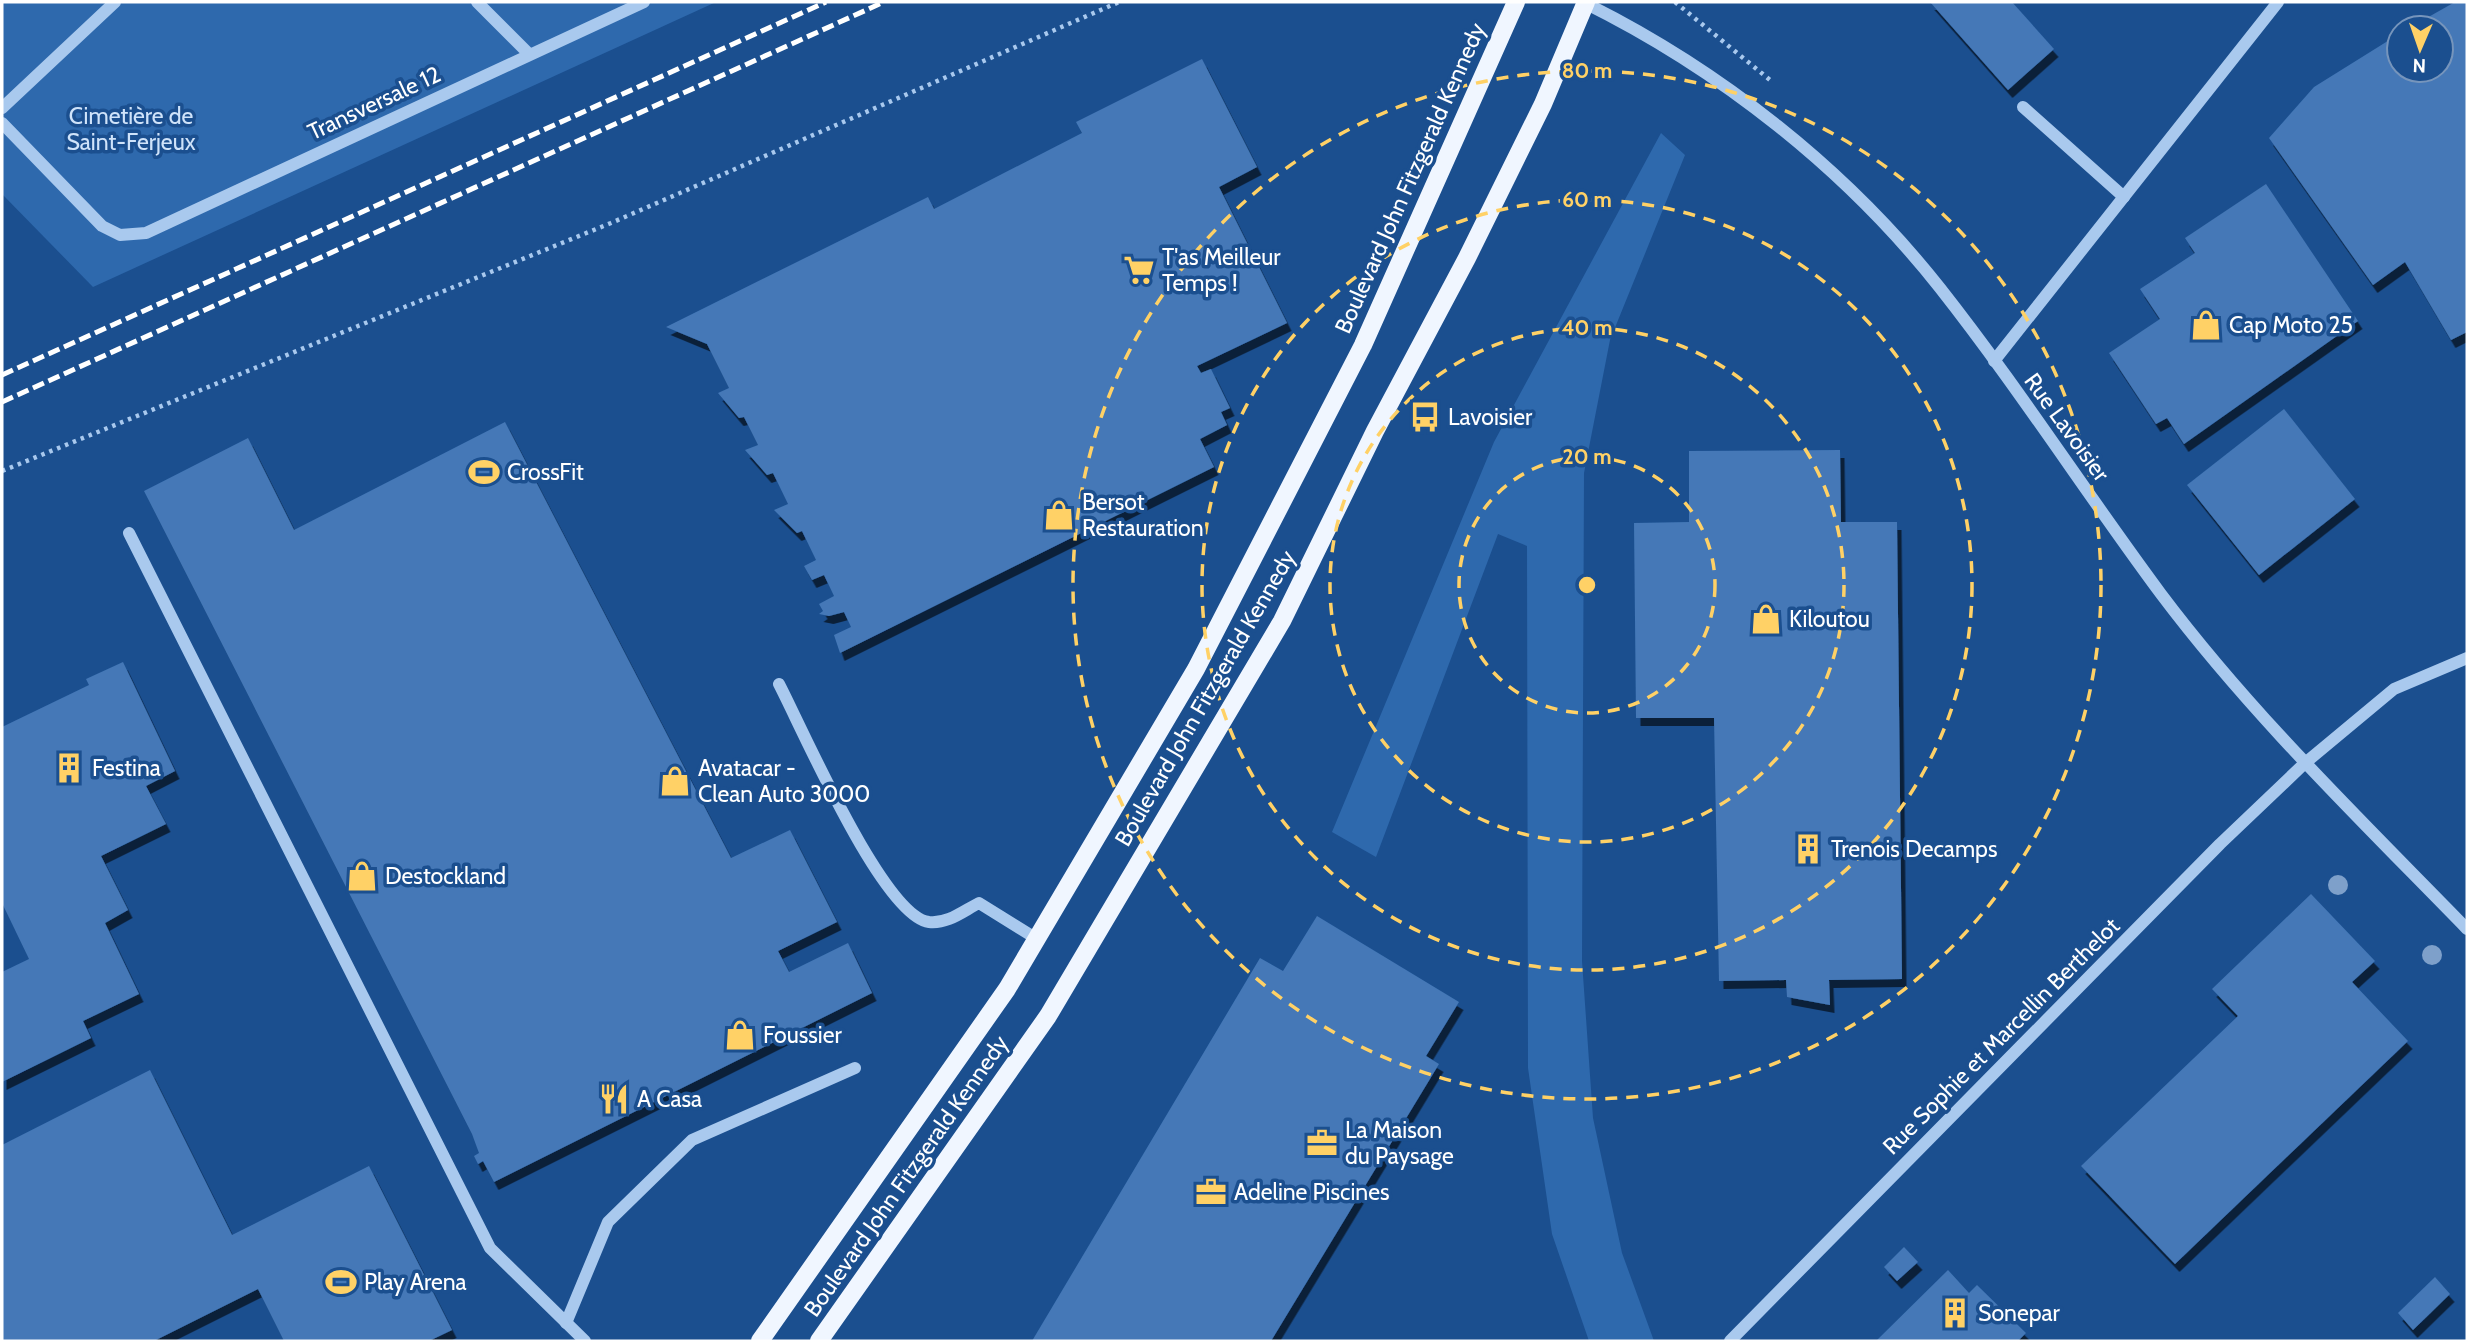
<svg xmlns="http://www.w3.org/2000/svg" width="2469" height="1343" font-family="Cabin,sans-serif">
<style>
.green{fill:#2e69ad}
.building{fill:#4478b7;filter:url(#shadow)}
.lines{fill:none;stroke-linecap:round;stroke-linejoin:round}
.path{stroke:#a9c9ee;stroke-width:4.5;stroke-dasharray:3.5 5;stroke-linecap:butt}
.minor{stroke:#a9c9ee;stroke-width:12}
.major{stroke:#f0f6ff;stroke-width:18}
.rail{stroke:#fff;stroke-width:5;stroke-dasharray:12 5;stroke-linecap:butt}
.tree{fill:#7ea0ca}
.ring{fill:none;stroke:#ffd166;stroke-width:3.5;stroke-dasharray:12 9}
.labels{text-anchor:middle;stroke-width:7;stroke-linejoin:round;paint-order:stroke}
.street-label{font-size:23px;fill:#fff;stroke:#1b4f8f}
.park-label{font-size:23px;fill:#cfe3fa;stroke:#1b4f8f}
.poi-label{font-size:23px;fill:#fff;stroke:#1b4f8f;text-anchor:start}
.centre{fill:#ffd166;stroke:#1b4f8f;stroke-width:3.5}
.ring-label{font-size:21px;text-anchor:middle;font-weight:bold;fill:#ffd166;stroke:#1b4f8f;stroke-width:7;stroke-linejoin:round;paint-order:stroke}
</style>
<defs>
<filter id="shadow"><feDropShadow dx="4.5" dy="8" stdDeviation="0" flood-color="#0009"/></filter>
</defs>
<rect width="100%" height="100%" fill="#1b4f8f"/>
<g class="green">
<path d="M 2,2 L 716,2 L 93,287 L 2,194 Z"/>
<path d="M 1661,133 L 1685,155 L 1610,340 L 1584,473 L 1582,961 L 1593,1118 L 1622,1253 L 1654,1341 L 1589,1341 L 1552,1234 L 1528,1068 L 1527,546 L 1498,534 L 1376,857 L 1332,832 L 1494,442 Z"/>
</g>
<g class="building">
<path d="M 1930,2 L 2012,2 L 2054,49 L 2008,90 Z"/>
<path d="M 2455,2 L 2467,2 L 2467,332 L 2451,340 L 2405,262 L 2373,285 L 2269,138 L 2314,87 L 2399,34 L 2399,70 L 2441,70 L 2441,28 L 2409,28 Z"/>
<path d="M 1202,59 L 1257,167 L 1219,187 L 1287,323 L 1197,366 L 1201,373 L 1211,369 L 1230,408 L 1221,412 L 1227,425 L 1200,439 L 1214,467 L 840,653 L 834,635 L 851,627 L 844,612 L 829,616 L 819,614 L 823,611 L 819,604 L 834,596 L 824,575 L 812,580 L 804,566 L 816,560 L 802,531 L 797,533 L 774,510 L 788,504 L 773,473 L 767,475 L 745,450 L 758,445 L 744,417 L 739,418 L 718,393 L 729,388 L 707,344 L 666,327 L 928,197 L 934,209 L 1082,133 L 1076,122 Z"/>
<path d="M 2266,184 L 2358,321 L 2184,444 L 2167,418 L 2156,424 L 2109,353 L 2160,319 L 2140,289 L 2195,253 L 2185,238 Z"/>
<path d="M 2284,409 L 2355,499 L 2259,575 L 2187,485 Z"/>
<path d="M 505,422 L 731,858 L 790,830 L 837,922 L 778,951 L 789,972 L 848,943 L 872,993 L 494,1182 L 483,1161 L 478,1164 L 474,1156 L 479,1153 L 472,1134 L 144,491 L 248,438 L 294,530 Z"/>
<path d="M 1840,450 L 1841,522 L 1897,522 L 1902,979 L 1829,980 L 1830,1005 L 1787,997 L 1786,980 L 1719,981 L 1714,718 L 1636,718 L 1634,523 L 1689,522 L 1689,451 Z"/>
<path d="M 123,662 L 175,771 L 146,786 L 166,824 L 101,856 L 128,910 L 105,923 L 139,994 L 83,1021 L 91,1038 L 2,1082 L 2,972 L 29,959 L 2,903 L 2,727 L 89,685 L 86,679 Z"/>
<path d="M 2311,894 L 2375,961 L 2352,982 L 2408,1041 L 2175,1264 L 2081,1166 L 2238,1016 L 2212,989 Z"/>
<path d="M 1317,916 L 1459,1002 L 1426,1056 L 1439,1064 L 1271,1341 L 1032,1341 L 1260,958 L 1283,971 Z"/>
<path d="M 150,1070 L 232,1235 L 369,1166 L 452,1330 L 429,1341 L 284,1341 L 258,1289 L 154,1341 L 2,1341 L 2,1145 Z"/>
<path d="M 1904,1247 L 1918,1262 L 1897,1281 L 1884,1267 Z"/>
<path d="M 1948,1270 L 1969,1293 L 1977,1285 L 2026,1333 L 2018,1341 L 1876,1341 Z"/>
<path d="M 2435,1277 L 2450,1294 L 2413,1330 L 2398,1313 Z"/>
</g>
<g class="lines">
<g class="path">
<path d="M 1675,2 L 1770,80"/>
<path d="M 2,471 L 611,223 L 1119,2"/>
</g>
<g class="minor">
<path d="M 477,2 L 529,54"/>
<path d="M 1583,2 C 1719,69 1846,169 1940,288 C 2018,387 2086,493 2161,594 C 2252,715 2362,821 2467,929"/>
<path d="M 2023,107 L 2124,197"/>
<path d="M 2,108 L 115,2"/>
<path d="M 2,123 L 102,226 L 120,235 L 146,233 L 644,2"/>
<path d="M 1994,361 L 2278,2"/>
<path d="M 129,533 L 490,1248 L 585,1341"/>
<path d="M 779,684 C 802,728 883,916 929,922 C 948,924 963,911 979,903 L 1037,939"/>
<path d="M 566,1323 L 608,1222 L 692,1140 L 855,1068"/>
<path d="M 1730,1341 L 2220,844 L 2305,763 L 2394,689 L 2467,658"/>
</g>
<g class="major">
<path d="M 760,1341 L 1007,989 L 1196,669 L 1363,345 L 1516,2"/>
<path d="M 819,1341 L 1048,1016 L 1282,621 L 1375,431 L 1467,258 L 1543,104 L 1586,2"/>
</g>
<g class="rail">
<path d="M 2,375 L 826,2"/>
<path d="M 2,402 L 884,2"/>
</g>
</g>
<g class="tree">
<circle cx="2338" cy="885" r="10"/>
<circle cx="2432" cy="955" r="10"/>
</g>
<g class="ring">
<circle cx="1587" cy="585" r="128"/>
<circle cx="1587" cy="585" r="257"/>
<circle cx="1587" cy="585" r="385"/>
<circle cx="1587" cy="585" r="514"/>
</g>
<defs>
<g id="supermarket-bare" transform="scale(2.415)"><path d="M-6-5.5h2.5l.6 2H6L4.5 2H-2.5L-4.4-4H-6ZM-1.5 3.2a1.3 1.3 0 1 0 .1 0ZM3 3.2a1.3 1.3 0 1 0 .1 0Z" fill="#ffd166" stroke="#1b4f8f" stroke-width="2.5" paint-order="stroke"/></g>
<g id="shop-bare" transform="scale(2.415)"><path d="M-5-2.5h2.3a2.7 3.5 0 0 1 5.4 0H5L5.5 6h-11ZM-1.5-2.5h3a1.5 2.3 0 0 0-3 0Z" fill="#ffd166" stroke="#1b4f8f" stroke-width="2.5" paint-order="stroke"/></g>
<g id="bus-bare" transform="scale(2.415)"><path d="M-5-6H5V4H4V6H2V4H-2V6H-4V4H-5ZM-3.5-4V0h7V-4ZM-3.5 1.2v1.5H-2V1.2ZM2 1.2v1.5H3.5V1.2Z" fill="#ffd166" stroke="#1b4f8f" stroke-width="2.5" paint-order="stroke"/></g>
<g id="stadium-bare" transform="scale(2.415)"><path d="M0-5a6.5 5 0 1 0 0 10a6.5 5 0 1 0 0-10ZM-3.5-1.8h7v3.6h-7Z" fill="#ffd166" stroke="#1b4f8f" stroke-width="2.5" paint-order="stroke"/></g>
<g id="building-bare" transform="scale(2.415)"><path d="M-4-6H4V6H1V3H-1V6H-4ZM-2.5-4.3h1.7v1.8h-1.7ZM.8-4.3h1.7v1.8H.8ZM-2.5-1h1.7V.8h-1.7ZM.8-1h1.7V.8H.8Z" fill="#ffd166" stroke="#1b4f8f" stroke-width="2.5" paint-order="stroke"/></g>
<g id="restaurant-bare" transform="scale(2.415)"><path d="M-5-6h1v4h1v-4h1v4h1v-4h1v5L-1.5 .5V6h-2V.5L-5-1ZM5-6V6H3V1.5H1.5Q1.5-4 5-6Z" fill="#ffd166" stroke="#1b4f8f" stroke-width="2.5" paint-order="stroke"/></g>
<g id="office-bare" transform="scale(2.415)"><path d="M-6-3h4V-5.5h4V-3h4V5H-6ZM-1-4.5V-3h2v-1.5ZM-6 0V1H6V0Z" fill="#ffd166" stroke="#1b4f8f" stroke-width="2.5" paint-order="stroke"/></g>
</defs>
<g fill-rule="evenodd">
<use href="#supermarket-bare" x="1139" y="270"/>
<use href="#shop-bare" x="2206" y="325"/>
<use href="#bus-bare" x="1425" y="417"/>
<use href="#stadium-bare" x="484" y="472"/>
<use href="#shop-bare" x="1059" y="515"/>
<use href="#shop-bare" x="1766" y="619"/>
<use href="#building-bare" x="69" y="768"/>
<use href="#shop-bare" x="675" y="781"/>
<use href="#building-bare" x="1808" y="849"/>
<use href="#shop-bare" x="362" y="876"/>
<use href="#shop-bare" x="740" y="1035"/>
<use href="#restaurant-bare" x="614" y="1099"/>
<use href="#office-bare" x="1322" y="1143"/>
<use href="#office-bare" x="1211" y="1192"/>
<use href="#stadium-bare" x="341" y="1282"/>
<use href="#building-bare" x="1955" y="1313"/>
</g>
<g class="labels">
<g class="street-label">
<text transform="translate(374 103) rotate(-25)" y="8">Transversale 12</text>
<text transform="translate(1410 178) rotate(-66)" y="8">Boulevard John Fitzgerald Kennedy</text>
<text transform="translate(2067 427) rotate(54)" y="8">Rue Lavoisier</text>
<text transform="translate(1205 698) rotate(-60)" y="8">Boulevard John Fitzgerald Kennedy</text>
<text transform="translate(2001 1036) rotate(-45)" y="8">Rue Sophie et Marcellin Berthelot</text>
<text transform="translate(906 1176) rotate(-55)" y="8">Boulevard John Fitzgerald Kennedy</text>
</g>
<g class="park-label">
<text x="131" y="124">Cimetière de<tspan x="131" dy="26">Saint-Ferjeux</tspan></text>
</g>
<g class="poi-label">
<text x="1162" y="265">T'as Meilleur<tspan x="1162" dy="26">Temps !</tspan></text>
<text x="2229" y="333">Cap Moto 25</text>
<text x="1448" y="425">Lavoisier</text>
<text x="507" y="480">CrossFit</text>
<text x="1082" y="510">Bersot<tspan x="1082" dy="26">Restauration</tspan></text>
<text x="1789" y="627">Kiloutou</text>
<text x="92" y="776">Festina</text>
<text x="698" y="776">Avatacar -<tspan x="698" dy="26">Clean Auto 3000</tspan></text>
<text x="1831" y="857">Trenois Decamps</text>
<text x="385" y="884">Destockland</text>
<text x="763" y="1043">Foussier</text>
<text x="637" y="1107">A Casa</text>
<text x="1345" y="1138">La Maison<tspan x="1345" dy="26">du Paysage</tspan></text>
<text x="1234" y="1200">Adeline Piscines</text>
<text x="364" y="1290">Play Arena</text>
<text x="1978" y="1321">Sonepar</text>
</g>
</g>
<circle cx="1587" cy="585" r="10" class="centre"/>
<g class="ring-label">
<text x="1587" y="78">80 m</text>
<text x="1587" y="207">60 m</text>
<text x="1587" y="335">40 m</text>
<text x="1587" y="464">20 m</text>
</g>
<rect width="2469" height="1343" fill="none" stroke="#ffffff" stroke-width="7"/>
<g transform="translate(2420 49) rotate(182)"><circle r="33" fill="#1b4f8f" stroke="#7695bc" stroke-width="2"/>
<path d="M0-5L12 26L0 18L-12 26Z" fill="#ffd166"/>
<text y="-10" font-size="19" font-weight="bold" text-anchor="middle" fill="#ffffff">N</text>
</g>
</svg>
